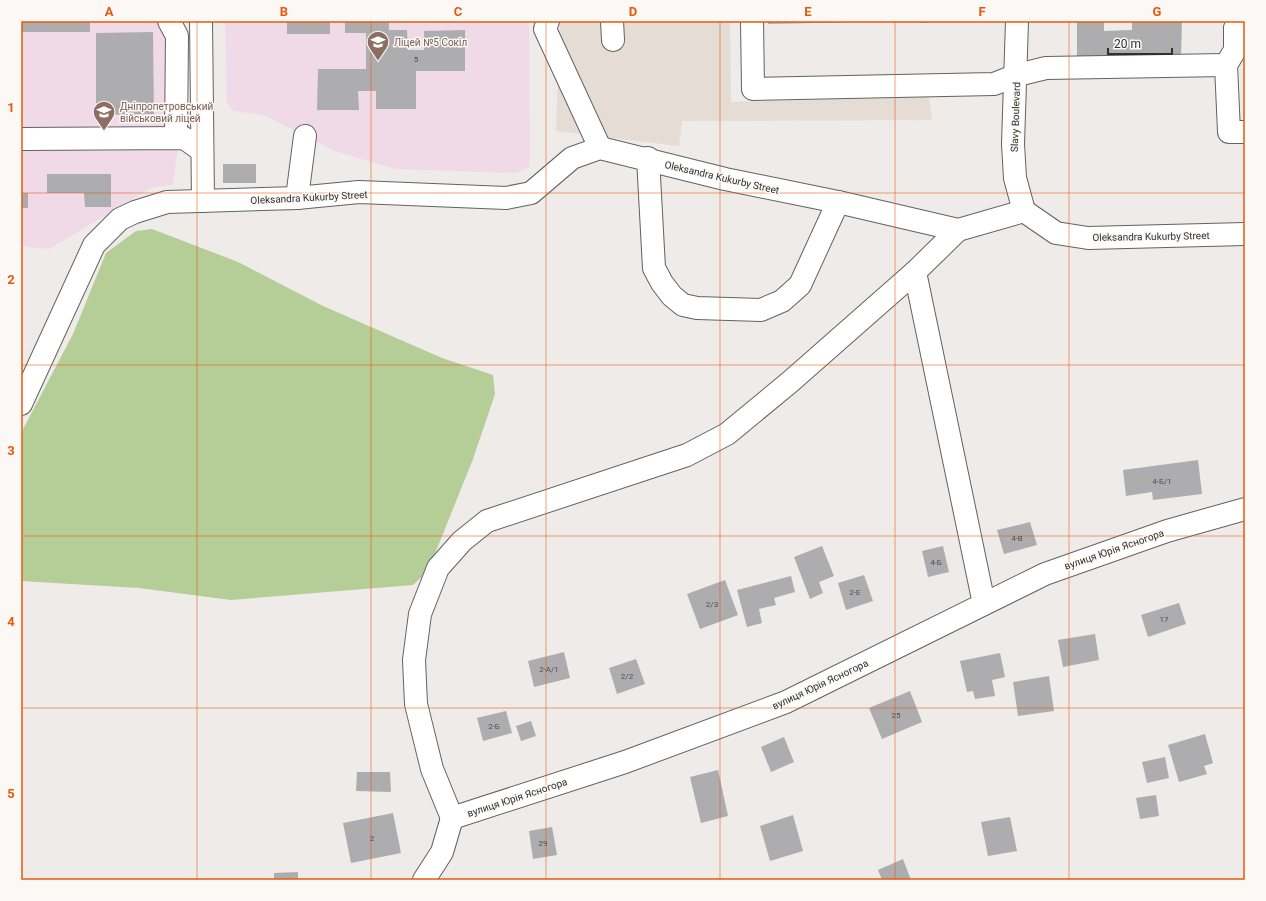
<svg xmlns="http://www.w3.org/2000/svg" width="1266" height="901" font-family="Roboto,sans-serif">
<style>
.built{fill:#e5dcd5}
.education{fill:#f0dae8}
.green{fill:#b5cd96}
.building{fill:#adadb0}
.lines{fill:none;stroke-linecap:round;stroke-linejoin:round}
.minor-casing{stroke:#646260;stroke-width:24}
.minor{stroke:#fff;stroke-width:22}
.grid{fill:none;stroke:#e8590c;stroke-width:1;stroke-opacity:0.55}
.labels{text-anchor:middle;stroke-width:3;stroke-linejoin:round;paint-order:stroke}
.number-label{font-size:8px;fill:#504f4f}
.education-label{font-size:10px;fill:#785e54;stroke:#fbf8f5;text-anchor:start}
.street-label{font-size:10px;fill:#31302f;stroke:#fbf8f5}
.neatline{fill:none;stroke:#e8590c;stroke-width:1.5}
.grid-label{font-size:13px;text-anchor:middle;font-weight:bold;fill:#e8590c}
</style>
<rect width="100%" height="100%" fill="#eeebe8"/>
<path class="built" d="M 560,21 L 730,21 L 731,102 L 929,97 L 932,120 L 682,121 L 679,146 L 556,131 Z"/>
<g class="education">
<path d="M 21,21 L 181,21 L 186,116 L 191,126 L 178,148 L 173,185 L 153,187 L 49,249 L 21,246 Z"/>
<path d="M 225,21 L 529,21 L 530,166 L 517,173 L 395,169 L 335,151 L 264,115 L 233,111 L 227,103 Z"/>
</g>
<path class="green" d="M 152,229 L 238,262 L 323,306 L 442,358 L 493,375 L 495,394 L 473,459 L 428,571 L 413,585 L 231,600 L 139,588 L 21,581 L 21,433 L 73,334 L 106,253 L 136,231 Z"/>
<g class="building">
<rect x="21" y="21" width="69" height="11"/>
<rect x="287" y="21" width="43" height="13"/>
<path d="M 345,21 L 389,21 L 389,30 L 407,30 L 408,50 L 424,50 L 424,31 L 465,30 L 465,71 L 416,71 L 416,109 L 376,109 L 376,91 L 358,91 L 359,110 L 317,110 L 318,69 L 366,69 L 366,33 L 345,33 Z"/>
<path d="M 768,21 L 862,21 L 862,22 L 768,24 Z"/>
<path d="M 913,21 L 928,21 L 928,23 L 913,22 Z"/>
<path d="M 1077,21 L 1104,21 L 1104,31 L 1132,30 L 1132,21 L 1182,21 L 1181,57 L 1077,58 Z"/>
<path d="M 153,32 L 154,114 L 96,115 L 96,33 Z"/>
<rect x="223" y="164" width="33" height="19"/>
<path d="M 47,174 L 111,174 L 111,207 L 85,207 L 84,193 L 47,193 Z"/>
<rect x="21" y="193" width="7" height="15"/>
<path d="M 1198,460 L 1202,494 L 1153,500 L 1152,492 L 1126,496 L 1123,470 Z"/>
<path d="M 1030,522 L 1037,545 L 1004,554 L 997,530 Z"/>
<path d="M 822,546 L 834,576 L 819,582 L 823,593 L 810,599 L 794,557 Z"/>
<path d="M 943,546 L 949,572 L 928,577 L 922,551 Z"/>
<path d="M 864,575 L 873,601 L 846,610 L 838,583 Z"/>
<path d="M 791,576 L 795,592 L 774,598 L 776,605 L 759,609 L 762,623 L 747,627 L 737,590 Z"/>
<path d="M 725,580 L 738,615 L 700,629 L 687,594 Z"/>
<path d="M 1179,603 L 1186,624 L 1148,637 L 1141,615 Z"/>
<path d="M 1095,634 L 1099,660 L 1063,667 L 1058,640 Z"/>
<path d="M 564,652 L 570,678 L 534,687 L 528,661 Z"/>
<path d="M 1000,653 L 1005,677 L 992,680 L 995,696 L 975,699 L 973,691 L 967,692 L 960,661 Z"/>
<path d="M 636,659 L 645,684 L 617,694 L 609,668 Z"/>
<path d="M 1049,676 L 1054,711 L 1018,716 L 1013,682 Z"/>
<path d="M 910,691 L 922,722 L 882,739 L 869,708 Z"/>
<path d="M 506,711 L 512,733 L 483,741 L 477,718 Z"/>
<path d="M 531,721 L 536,736 L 521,741 L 516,726 Z"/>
<path d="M 1205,734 L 1213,763 L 1204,766 L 1207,774 L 1179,782 L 1168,745 Z"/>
<path d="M 784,737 L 794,762 L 771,772 L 761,747 Z"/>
<path d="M 1165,757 L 1169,778 L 1147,783 L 1142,762 Z"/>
<path d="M 718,770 L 728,816 L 701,823 L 690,777 Z"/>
<path d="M 357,772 L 390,772 L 391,792 L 356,791 Z"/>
<path d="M 1156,795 L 1159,816 L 1140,819 L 1136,798 Z"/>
<path d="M 393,813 L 401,853 L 351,863 L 343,823 Z"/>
<path d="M 793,815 L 803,851 L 770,861 L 760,826 Z"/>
<path d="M 1010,817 L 1017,851 L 988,856 L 981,822 Z"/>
<path d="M 552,827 L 557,855 L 533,859 L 529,831 Z"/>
<path d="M 903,859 L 911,880 L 882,880 L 878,870 Z"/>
<path d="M 298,872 L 298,880 L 274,880 L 274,873 Z"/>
</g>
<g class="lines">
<g class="minor-casing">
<g id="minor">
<path d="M 169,21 L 177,36 L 176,138"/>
<path d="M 201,21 L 203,201"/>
<path d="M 548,21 L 545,29 L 600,148"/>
<path d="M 612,21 L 613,40"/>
<path d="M 752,21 L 753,89 L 994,84 L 1017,75 L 1046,68 L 1226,65"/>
<path d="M 1017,21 L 1013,144 L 1015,178 L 1024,211"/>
<path d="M 1245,28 L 1235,28 L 1235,50 L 1226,65 L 1229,132 L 1245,132"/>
<path d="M 21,139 L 184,138 L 201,150"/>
<path d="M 648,158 L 654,268 L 662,283 L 672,296 L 683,305 L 697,308 L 761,310 L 782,301 L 800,285 L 838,202"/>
<path d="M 297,198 L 305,136"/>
<path d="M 915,272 L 984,604"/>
<path d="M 21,404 L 94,245 L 120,219 L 135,212 L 167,202 L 297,198 L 359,192 L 506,198 L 531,193 L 572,158 L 600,148 L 725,179 L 838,202 L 958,230 L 1024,211 L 1056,233 L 1088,238 L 1245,234"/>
<path d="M 452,818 L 432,769 L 416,704 L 414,660 L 420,614 L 438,568 L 462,541 L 487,521 L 687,455 L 727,434 L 790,382 L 915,272 L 958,230"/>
<path d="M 452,818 L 625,762 L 786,702 L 1045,574 L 1167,531 L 1245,509"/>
<path d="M 424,880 L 442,852 L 452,818"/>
</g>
</g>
<use href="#minor" class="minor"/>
</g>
<path class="grid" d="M 197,21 L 197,880M 371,21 L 371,880M 546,21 L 546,880M 720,21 L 720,880M 895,21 L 895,880M 1069,21 L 1069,880M 21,193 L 1245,193M 21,365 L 1245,365M 21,536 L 1245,536M 21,708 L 1245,708"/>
<defs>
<g id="school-pin" transform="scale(1.15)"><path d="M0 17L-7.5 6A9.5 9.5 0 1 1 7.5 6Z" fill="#8d6e63" stroke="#fbf8f5"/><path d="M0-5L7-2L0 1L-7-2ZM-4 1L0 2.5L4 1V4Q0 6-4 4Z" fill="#fff"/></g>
</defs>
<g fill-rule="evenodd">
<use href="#school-pin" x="378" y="42"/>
<use href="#school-pin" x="104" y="112"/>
</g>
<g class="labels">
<g class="number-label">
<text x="416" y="62">5</text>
<text x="1162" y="484">4-Б/1</text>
<text x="1017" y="541">4-В</text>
<text x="936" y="565">4-Б</text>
<text x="855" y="595">2-Е</text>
<text x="712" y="607">2/3</text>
<text x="1164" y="622">17</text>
<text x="549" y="672">2-А/1</text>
<text x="627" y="679">2/2</text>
<text x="896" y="718">25</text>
<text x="494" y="729">2-Б</text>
<text x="372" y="841">2</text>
<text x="543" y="846">29</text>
</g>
<g class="education-label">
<text x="394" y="46">Ліцей №5 Сокіл</text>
<text x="120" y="110">Дніпропетровський<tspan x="120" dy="12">військовий ліцей</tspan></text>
</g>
<g class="street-label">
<text transform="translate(1015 117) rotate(-88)" y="4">Slavy Boulevard</text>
<text transform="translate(722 177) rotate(13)" y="4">Oleksandra Kukurby Street</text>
<text transform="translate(309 197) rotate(-3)" y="4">Oleksandra Kukurby Street</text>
<text transform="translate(1151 236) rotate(-1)" y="4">Oleksandra Kukurby Street</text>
<text transform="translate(1114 549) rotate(-19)" y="4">вулиця Юрія Ясногора</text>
<text transform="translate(820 684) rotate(-25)" y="4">вулиця Юрія Ясногора</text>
<text transform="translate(517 797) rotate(-18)" y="4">вулиця Юрія Ясногора</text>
</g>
</g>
<rect width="1266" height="901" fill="none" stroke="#fbf8f5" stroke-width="44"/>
<path d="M1108 48v6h64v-6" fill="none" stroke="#31302f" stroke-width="2"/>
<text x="1114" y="48" font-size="12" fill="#31302f" stroke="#fbf8f5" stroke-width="3" paint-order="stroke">20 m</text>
<rect x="22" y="22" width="1222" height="857" class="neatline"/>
<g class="grid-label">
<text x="109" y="16">A</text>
<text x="284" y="16">B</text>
<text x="458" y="16">C</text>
<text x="633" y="16">D</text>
<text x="808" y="16">E</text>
<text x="982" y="16">F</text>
<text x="1157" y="16">G</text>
<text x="11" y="112">1</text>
<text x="11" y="284">2</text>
<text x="11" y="455">3</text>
<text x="11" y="626">4</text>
<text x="11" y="798">5</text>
</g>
</svg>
